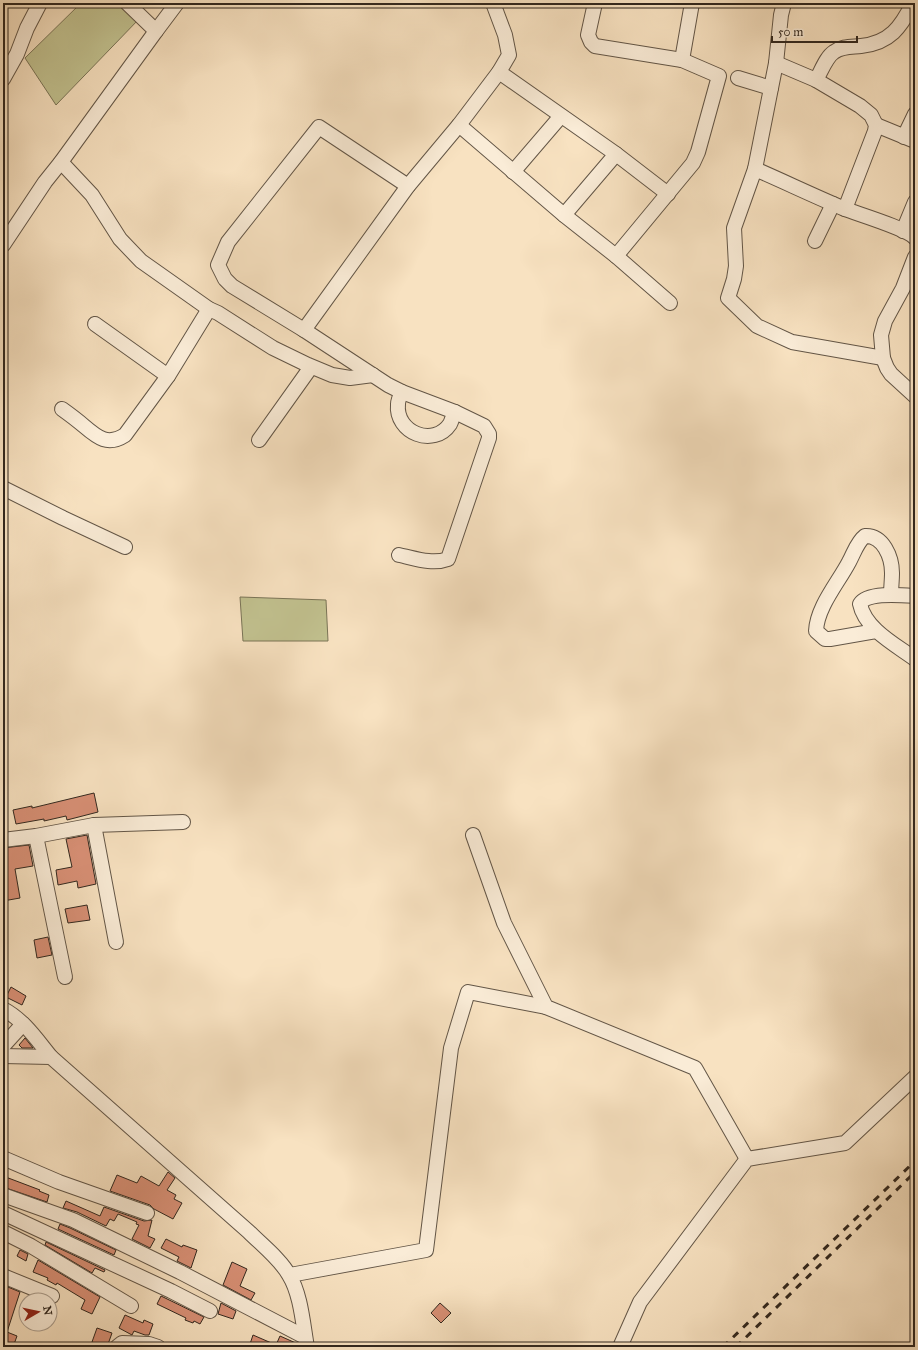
<svg xmlns="http://www.w3.org/2000/svg" width="918" height="1350" font-family="'IM FELL Great Primer',serif">
<style>
.green{fill:#c2c290;stroke:#7a7457}
.building{fill:#d99076;stroke:#31271e}
.lines{fill:none;stroke-linecap:round;stroke-linejoin:round}
.minor-casing{stroke:#635647;stroke-width:16}
.minor{stroke:#faecd7;stroke-width:14}
.rail{stroke:#31271e;stroke-width:3;stroke-dasharray:7 7;stroke-linecap:butt}
</style>
<rect width="100%" height="100%" fill="#f8e2c1"/>
<filter id="stains"><feTurbulence type="fractalNoise" baseFrequency=".005" numOctaves="4"/><feColorMatrix values="0 0 0 0 .2 0 0 0 0 .09 0 0 0 0 .02 0 0 0 .5 -.17"/></filter>
<radialGradient id="worn" r=".72"><stop offset=".6" stop-color="#630" stop-opacity="0"/><stop offset="1" stop-color="#630" stop-opacity=".3"/></radialGradient>
<g class="green">
<path d="M 81,3 L 123,3 L 139,19 L 56,105 L 25,58 Z"/>
<path d="M 240,597 L 326,600 L 328,641 L 243,641 Z"/>
</g>
<g class="building">
<path d="M 94,793 L 98,812 L 67,820 L 66,816 L 44,821 L 44,819 L 16,824 L 13,810 L 32,806 L 32,808 Z"/>
<path d="M 87,835 L 96,884 L 78,888 L 77,881 L 58,885 L 56,870 L 72,867 L 66,839 Z"/>
<path d="M 29,845 L 33,866 L 15,869 L 20,898 L 3,901 L 3,848 Z"/>
<path d="M 87,905 L 90,920 L 68,923 L 65,909 Z"/>
<path d="M 48,937 L 52,955 L 37,958 L 34,940 Z"/>
<path d="M 11,987 L 26,996 L 22,1005 L 6,997 Z"/>
<path d="M 25,1038 L 33,1048 L 22,1048 L 19,1045 Z"/>
<path d="M 168,1172 L 175,1178 L 167,1190 L 176,1195 L 174,1199 L 182,1203 L 173,1219 L 154,1209 L 150,1205 L 110,1191 L 117,1175 L 137,1183 L 141,1176 L 159,1186 Z"/>
<path d="M 3,1176 L 40,1190 L 39,1191 L 49,1195 L 47,1202 L 3,1187 Z"/>
<path d="M 66,1201 L 100,1216 L 104,1207 L 144,1221 L 152,1220 L 148,1236 L 155,1239 L 150,1248 L 132,1239 L 139,1225 L 136,1224 L 137,1222 L 118,1214 L 114,1221 L 110,1219 L 106,1226 L 77,1212 L 63,1208 Z"/>
<path d="M 60,1224 L 70,1228 L 116,1250 L 114,1255 L 58,1229 Z"/>
<path d="M 166,1239 L 182,1247 L 183,1245 L 197,1250 L 191,1268 L 177,1261 L 179,1257 L 161,1248 Z"/>
<path d="M 46,1242 L 105,1270 L 104,1272 L 95,1268 L 92,1273 L 45,1245 Z"/>
<path d="M 20,1250 L 28,1254 L 26,1261 L 17,1256 Z"/>
<path d="M 38,1260 L 100,1297 L 92,1314 L 81,1309 L 85,1300 L 57,1283 L 56,1285 L 47,1280 L 48,1278 L 33,1272 Z"/>
<path d="M 232,1262 L 247,1269 L 240,1286 L 255,1293 L 251,1300 L 223,1285 Z"/>
<path d="M 3,1285 L 20,1292 L 7,1332 L 17,1336 L 13,1347 L 3,1347 Z"/>
<path d="M 161,1296 L 204,1317 L 200,1324 L 194,1321 L 193,1323 L 185,1320 L 186,1318 L 157,1304 Z"/>
<path d="M 221,1303 L 236,1311 L 233,1319 L 218,1314 Z"/>
<path d="M 440,1303 L 451,1313 L 441,1323 L 431,1313 Z"/>
<path d="M 125,1315 L 143,1323 L 144,1320 L 153,1324 L 149,1335 L 145,1335 L 134,1331 L 132,1335 L 119,1328 Z"/>
<path d="M 97,1328 L 112,1333 L 107,1347 L 92,1342 Z"/>
<path d="M 253,1335 L 276,1345 L 280,1336 L 298,1344 L 298,1347 L 249,1347 Z"/>
</g>
<g class="lines">
<g class="minor-casing">
<g id="minor">
<path d="M 595,3 L 588,35 L 591,42 L 595,46 L 682,60 L 719,76 L 698,152 L 693,163 L 616,256"/>
<path d="M 784,3 L 781,15 L 776,63 L 755,169 L 734,228 L 736,266 L 734,279 L 728,298 L 757,326 L 792,342 L 883,358"/>
<path d="M 156,31 L 177,3"/>
<path d="M 682,60 L 692,3"/>
<path d="M 776,63 L 816,80 L 860,106 L 871,115 L 876,125 L 875,131 L 845,209"/>
<path d="M 499,72 L 616,154 L 668,194"/>
<path d="M 738,78 L 771,88"/>
<path d="M 3,79 L 17,54 L 27,28 L 40,3"/>
<path d="M 816,80 C 821,72 826,57 834,52 C 842,46 852,47 861,46 C 890,43 901,27 913,3"/>
<path d="M 459,125 L 564,215 L 616,256 L 670,303"/>
<path d="M 876,125 L 915,141"/>
<path d="M 904,137 L 915,114"/>
<path d="M 61,162 L 92,195 L 120,239 L 141,261 L 209,309 L 218,313 L 273,348 L 308,365 L 332,375 L 350,378 L 373,375"/>
<path d="M 755,169 C 785,182 814,196 845,209 C 858,214 908,229 915,238"/>
<path d="M 513,172 L 561,116"/>
<path d="M 564,215 L 616,154"/>
<path d="M 903,231 L 915,202"/>
<path d="M 815,241 L 833,204"/>
<path d="M 3,245 L 45,182 L 61,162 L 156,31 L 127,3"/>
<path d="M 915,257 L 903,288 L 885,321 L 881,335 L 883,358 L 887,368 L 891,374 L 915,396"/>
<path d="M 95,324 L 168,376"/>
<path d="M 304,330 L 232,286 L 225,279 L 218,265 L 228,242 L 319,127 L 408,186"/>
<path d="M 402,392 C 400,396 398,401 398,404 C 395,433 434,448 450,424 C 452,420 453,415 455,412"/>
<path d="M 62,409 C 69,414 77,420 84,426 C 98,438 108,446 125,435 L 168,376 L 209,309"/>
<path d="M 259,440 L 311,367"/>
<path d="M 3,488 L 63,518 L 125,547"/>
<path d="M 399,555 C 414,558 432,565 448,559 L 489,438 L 489,434 L 484,426 L 455,412 L 402,392 L 388,385 L 304,330 L 408,186 L 459,125 L 499,72 L 509,55 L 505,35 L 493,3"/>
<path d="M 915,596 C 901,595 867,592 860,604 C 865,629 896,645 915,659"/>
<path d="M 876,631 L 830,639 L 825,639 L 816,631 C 817,607 838,583 849,562 C 854,553 857,542 865,536 C 883,535 892,557 892,573 C 892,580 891,588 891,595"/>
<path d="M 94,825 L 116,942"/>
<path d="M 473,835 L 504,923 L 546,1007 L 695,1068 L 747,1159"/>
<path d="M 36,836 L 65,977"/>
<path d="M 3,840 L 36,836 L 94,825 L 183,822"/>
<path d="M 3,1009 C 24,1020 37,1040 51,1057"/>
<path d="M 3,1046 L 23,1024"/>
<path d="M 3,1056 L 51,1057 L 249,1232 C 262,1245 281,1260 289,1275 C 301,1294 303,1325 307,1347"/>
<path d="M 3,1158 L 59,1182 L 147,1213"/>
<path d="M 3,1195 L 73,1220 L 180,1272 L 305,1337"/>
<path d="M 3,1213 L 171,1291 L 210,1311"/>
<path d="M 3,1232 L 31,1246 L 131,1306"/>
<path d="M 290,1275 L 426,1250 L 451,1048 L 468,992 L 546,1007"/>
<path d="M 3,1276 L 52,1296"/>
<path d="M 117,1347 L 122,1343 L 149,1344 L 158,1347"/>
<path d="M 620,1347 L 640,1302 L 747,1159 L 845,1143 L 915,1077"/>
</g>
</g>
<use href="#minor" class="minor"/>
<g class="rail">
<path d="M 723,1347 L 915,1161"/>
<path d="M 736,1347 L 915,1172"/>
</g>
</g>
<rect width="918" height="1350" fill="none" stroke="#f8e2c1" stroke-width="16"/>
<rect x="4" y="4" width="910" height="1342" fill="none" stroke="#31271e" stroke-width="2"/>
<rect x="8" y="8" width="902" height="1334" fill="none" stroke="#31271e"/>
<g transform="translate(38 1312) rotate(81)"><circle r="19" fill="#faecd7" stroke="#aa9d8d"/>
<path d="M0-3L7 15L0 10L-7 15Z" fill="#8f2418"/>
<text y="-6" font-size="11" font-weight="bold" text-anchor="middle" fill="#31271e">N</text>
</g>
<path d="M772 36v6h85v-6" fill="none" stroke="#31271e" stroke-width="2"/>
<text x="778" y="36" font-size="12" fill="#31271e" stroke="#faecd7" stroke-width="3" paint-order="stroke">50 m</text>
<rect width="100%" height="100%" filter="url(#stains)"/>
<rect width="100%" height="100%" fill="url(#worn)"/>
</svg>
